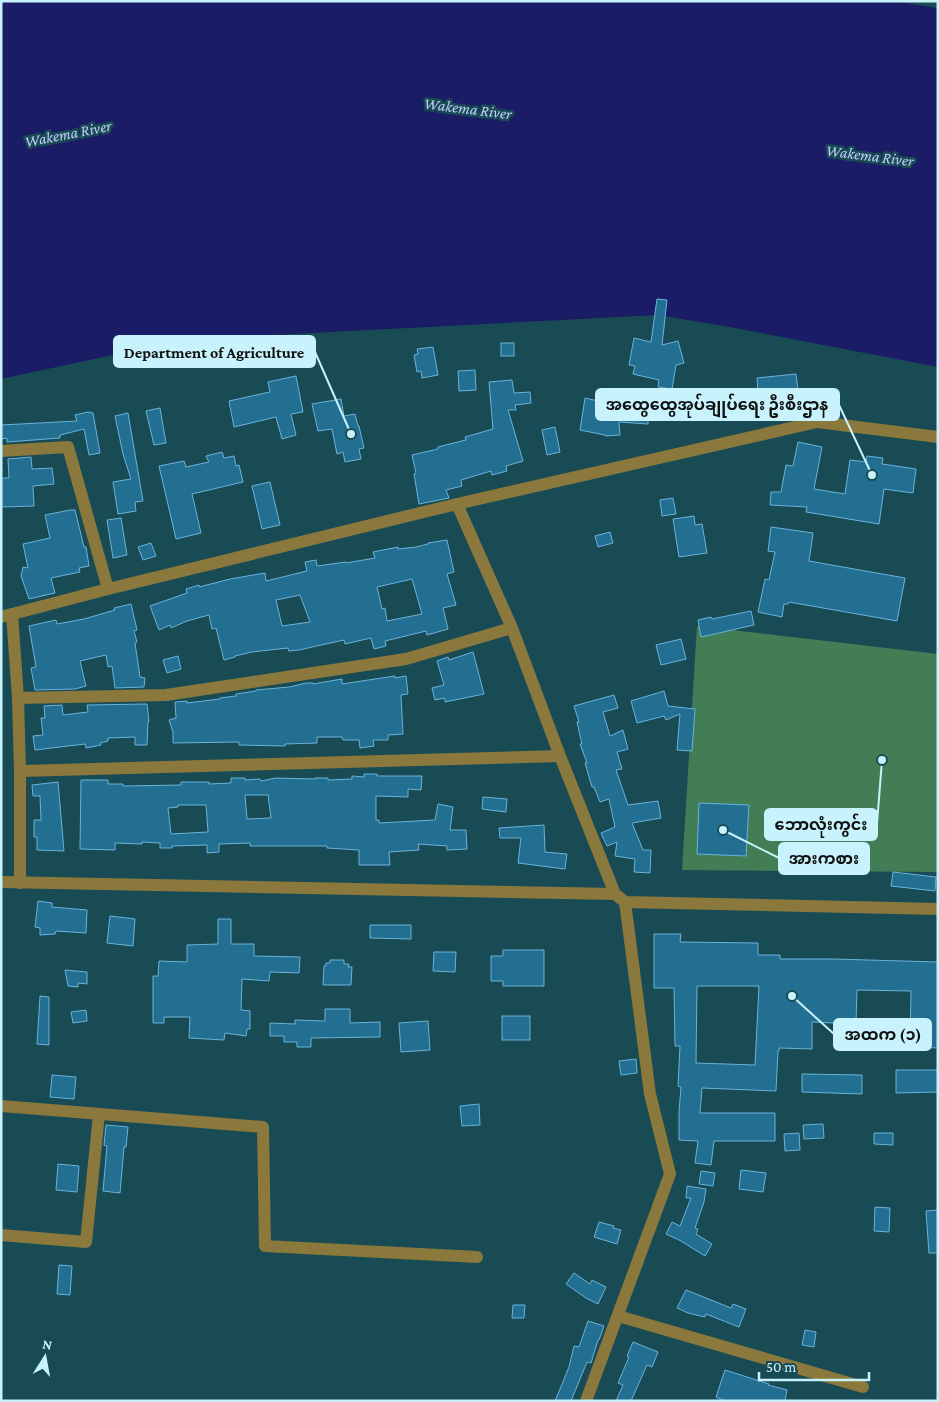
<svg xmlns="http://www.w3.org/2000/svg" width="939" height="1402" font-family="'Crimson Pro','Noto Sans Myanmar',serif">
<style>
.green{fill:#427d55}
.water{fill:#1a1d66}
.building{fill:#236f92;stroke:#6bb3da;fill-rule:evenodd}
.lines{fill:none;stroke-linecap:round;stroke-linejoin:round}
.minor{stroke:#8a783c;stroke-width:12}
.labels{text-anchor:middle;stroke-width:5;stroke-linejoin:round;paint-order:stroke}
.water-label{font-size:16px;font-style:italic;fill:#c1cdf9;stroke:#194b55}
.leader{fill:none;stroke:#c8f3fc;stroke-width:2}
.callout-dot{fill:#c8f3fc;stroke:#194b55;stroke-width:2}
.callout{fill:#c8f3fc;stroke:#c8f3fc;stroke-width:2}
.callout-label{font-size:16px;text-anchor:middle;font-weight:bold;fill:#111}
</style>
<rect width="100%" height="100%" fill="#194b55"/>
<path class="green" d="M 697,626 L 938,654 L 938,872 L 682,870 Z"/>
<path class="water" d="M 1,1 L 893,1 L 938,8 L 938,367 L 735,328 L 658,315 L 253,336 L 108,356 L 1,379 Z"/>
<g class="building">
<path d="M 657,299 L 667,300 L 662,345 L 678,341 L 684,363 L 676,365 L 672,389 L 658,387 L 659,380 L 633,374 L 635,366 L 629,365 L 634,338 L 651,342 Z"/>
<rect x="501" y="343" width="13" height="13"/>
<path d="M 433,347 L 438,375 L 422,378 L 421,371 L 417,372 L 414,355 L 418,354 L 417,349 Z"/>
<path d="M 475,370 L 476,390 L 459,391 L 458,371 Z"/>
<path d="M 796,374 L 800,404 L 768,408 L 766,391 L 758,392 L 757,378 Z"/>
<path d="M 296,376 L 303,412 L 291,414 L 296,435 L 282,439 L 276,417 L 234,427 L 229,401 L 270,392 L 268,382 Z"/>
<path d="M 512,380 L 514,393 L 530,392 L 531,403 L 515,405 L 516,410 L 508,410 L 523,461 L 506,466 L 507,471 L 492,475 L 491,471 L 461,480 L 462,486 L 446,490 L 449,498 L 419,504 L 414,474 L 416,473 L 412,455 L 438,449 L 438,447 L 466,440 L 465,437 L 493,429 L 489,382 Z"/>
<path d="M 585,398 L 598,401 L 597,410 L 637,408 L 637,403 L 649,404 L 648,424 L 619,422 L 620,435 L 605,436 L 605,435 L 580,430 Z"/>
<path d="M 341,399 L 344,416 L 355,414 L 358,426 L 359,426 L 364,448 L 359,449 L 361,459 L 345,462 L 343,452 L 337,454 L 332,429 L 318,431 L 312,404 Z"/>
<path d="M 160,408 L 166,443 L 154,445 L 146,411 Z"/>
<path d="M 88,412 L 93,413 L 100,453 L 89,455 L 84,429 L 60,435 L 60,438 L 7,442 L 7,438 L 1,439 L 1,425 L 77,421 L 75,415 Z"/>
<path d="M 128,413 L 143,501 L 135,502 L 136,511 L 118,514 L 113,482 L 131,479 L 123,454 L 115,416 Z"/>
<path d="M 555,427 L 560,452 L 547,455 L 542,430 Z"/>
<path d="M 798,442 L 822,447 L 814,489 L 845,494 L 850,460 L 866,462 L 867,456 L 883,458 L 882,464 L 916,469 L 913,493 L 884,489 L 879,524 L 806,512 L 807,507 L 770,505 L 771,492 L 781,492 L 786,465 L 793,466 Z"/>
<path d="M 222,452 L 224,458 L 234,456 L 236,466 L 239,465 L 243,482 L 192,494 L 201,533 L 176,539 L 159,466 L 184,461 L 186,467 L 209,462 L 206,456 Z"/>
<path d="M 31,457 L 32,469 L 52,468 L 54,484 L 33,486 L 34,506 L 1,507 L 1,478 L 9,478 L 8,459 Z"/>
<path d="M 270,482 L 280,525 L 262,529 L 252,486 Z"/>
<path d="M 673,498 L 676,514 L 662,516 L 660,500 Z"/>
<path d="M 70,510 L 75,510 L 84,547 L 86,547 L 89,566 L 79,568 L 80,572 L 51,578 L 55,593 L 29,599 L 21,576 L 23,567 L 28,568 L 23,544 L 50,538 L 45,515 Z"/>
<path d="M 694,516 L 695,525 L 702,524 L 707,553 L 679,557 L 673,519 Z"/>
<path d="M 121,518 L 127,555 L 113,558 L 107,520 Z"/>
<path d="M 771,527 L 813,533 L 809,561 L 905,578 L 897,621 L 789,602 L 788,604 L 784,604 L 782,617 L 758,612 L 765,579 L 769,580 L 775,552 L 768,551 Z"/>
<path d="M 610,532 L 613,543 L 598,547 L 595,536 Z"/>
<path d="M 447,540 L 454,572 L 447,574 L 456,605 L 443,608 L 448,629 L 427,635 L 426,631 L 385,641 L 386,646 L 374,649 L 371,638 L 345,644 L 344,640 L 299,650 L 289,651 L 288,648 L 252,652 L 235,656 L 235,657 L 224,660 L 216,628 L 212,629 L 209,615 L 187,621 L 171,628 L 170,625 L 159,630 L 150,606 L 187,593 L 186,589 L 199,585 L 199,587 L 230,579 L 265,573 L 266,581 L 307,571 L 305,562 L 316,560 L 317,566 L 346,562 L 346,563 L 375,558 L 373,552 L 398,547 L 398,549 L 416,547 L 428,544 L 428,543 ZM 412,579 L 422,614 L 387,621 L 385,608 L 382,609 L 377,587 ZM 300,595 L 310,622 L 282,626 L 276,600 Z"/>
<path d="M 151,543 L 156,556 L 143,560 L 138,547 Z"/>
<path d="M 131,604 L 137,630 L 134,631 L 137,642 L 135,643 L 140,677 L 145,678 L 144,687 L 115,688 L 112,666 L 108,667 L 106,655 L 80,661 L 86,686 L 75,689 L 35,690 L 31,668 L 36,667 L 29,626 L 56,620 L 57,624 L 84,619 L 115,610 L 114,608 Z"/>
<path d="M 751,611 L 754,625 L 701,637 L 698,620 L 711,617 L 712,619 Z"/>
<path d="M 681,639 L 686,659 L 661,665 L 656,645 Z"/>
<path d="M 473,652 L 484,694 L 445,702 L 445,698 L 435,700 L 432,688 L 444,685 L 437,661 L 448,657 L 449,660 Z"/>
<path d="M 178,656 L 181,669 L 167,673 L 163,660 Z"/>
<path d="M 395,676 L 395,678 L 406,676 L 408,694 L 401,695 L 403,734 L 388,735 L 388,740 L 373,740 L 374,746 L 360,748 L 359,740 L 343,740 L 342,737 L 317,737 L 317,743 L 285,744 L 285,746 L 239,745 L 239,742 L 173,743 L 173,732 L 169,720 L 176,718 L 175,702 L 187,701 L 187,703 L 220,699 L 220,698 L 236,696 L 236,694 L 256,691 L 256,690 L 289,687 L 306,683 L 313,683 L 313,684 L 342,679 L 342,684 Z"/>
<path d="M 664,691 L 668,706 L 695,709 L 692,751 L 677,750 L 680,714 L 666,720 L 664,716 L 637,723 L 631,701 Z"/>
<path d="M 614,695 L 618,708 L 603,712 L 610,736 L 623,730 L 628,749 L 617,752 L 622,769 L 616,770 L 628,805 L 658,801 L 661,818 L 632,823 L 643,850 L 651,850 L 650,873 L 634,872 L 635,859 L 615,856 L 617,842 L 607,846 L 601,833 L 615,827 L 609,799 L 600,802 L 594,787 L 592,787 L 585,763 L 587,763 L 580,744 L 582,744 L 577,722 L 579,722 L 574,706 Z"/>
<path d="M 147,704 L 149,721 L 148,721 L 147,745 L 135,745 L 135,737 L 108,738 L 108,741 L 100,743 L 101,745 L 86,748 L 85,744 L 35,750 L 33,736 L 43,735 L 41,718 L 45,718 L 44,706 L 62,705 L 63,715 L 88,712 L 87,705 Z"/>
<path d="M 364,774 L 377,774 L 377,776 L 422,776 L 421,790 L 408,789 L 408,797 L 376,796 L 376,820 L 379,820 L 379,823 L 435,820 L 438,804 L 453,807 L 450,830 L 466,830 L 467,849 L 447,850 L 447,846 L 418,844 L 419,850 L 389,852 L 390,865 L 359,865 L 359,850 L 327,848 L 327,846 L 250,846 L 250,843 L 219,844 L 219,852 L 207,853 L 207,845 L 172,846 L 172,848 L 160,848 L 160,843 L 142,842 L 142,844 L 115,843 L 115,850 L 80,849 L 81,780 L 108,780 L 108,784 L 123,784 L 123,786 L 181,785 L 181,782 L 209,782 L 209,784 L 231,783 L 231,778 L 245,778 L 245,780 L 260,779 L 261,781 L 276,778 L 315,779 L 315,778 L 328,778 L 328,780 L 352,779 L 352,776 L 364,777 ZM 245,795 L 268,795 L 271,818 L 247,819 ZM 178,805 L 206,805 L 208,832 L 171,834 L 168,808 L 178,807 Z"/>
<path d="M 58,782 L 64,851 L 37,850 L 37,837 L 34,837 L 34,820 L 41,820 L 40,796 L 33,796 L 32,785 Z"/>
<path d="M 483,797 L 507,799 L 506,812 L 482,809 Z"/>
<path d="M 699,803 L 749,805 L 746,856 L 697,854 Z"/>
<path d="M 544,825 L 545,852 L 567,854 L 565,869 L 518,863 L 521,838 L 500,838 L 499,828 Z"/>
<path d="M 893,872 L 936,877 L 935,891 L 891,886 Z"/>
<path d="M 38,901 L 52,903 L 52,907 L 87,910 L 86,933 L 56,931 L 55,934 L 40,935 L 40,928 L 35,927 Z"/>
<path d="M 110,916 L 135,919 L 133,946 L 107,943 Z"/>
<path d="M 218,919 L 231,919 L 231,944 L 254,944 L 254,956 L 300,957 L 299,973 L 270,972 L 269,981 L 242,979 L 241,1010 L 250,1011 L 250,1029 L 247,1029 L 246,1036 L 225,1033 L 224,1040 L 189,1038 L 190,1017 L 164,1017 L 164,1023 L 153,1023 L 153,976 L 158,976 L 159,961 L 187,962 L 187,945 L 218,944 Z"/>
<path d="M 370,925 L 411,925 L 411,939 L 370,938 Z"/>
<path d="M 654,934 L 681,934 L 680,942 L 758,943 L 758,955 L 780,955 L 780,959 L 833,959 L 938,962 L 938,1048 L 910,1047 L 911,991 L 857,990 L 856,1024 L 812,1022 L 812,1049 L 779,1048 L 779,1051 L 778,1051 L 776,1091 L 702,1088 L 700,1113 L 775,1113 L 775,1141 L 714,1141 L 711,1165 L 695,1163 L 698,1141 L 679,1140 L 679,1112 L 681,1087 L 678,1086 L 680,1046 L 675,1046 L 674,988 L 654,988 ZM 697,986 L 759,986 L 755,1065 L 696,1063 Z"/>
<path d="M 503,950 L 544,950 L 544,986 L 503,986 L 503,981 L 491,981 L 491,956 L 503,956 Z"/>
<path d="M 434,952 L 456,952 L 455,972 L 433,971 Z"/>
<path d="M 330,960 L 344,960 L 344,964 L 349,964 L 348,967 L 352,967 L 351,985 L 323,985 L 324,966 L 326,966 L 326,963 L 330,963 Z"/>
<path d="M 65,970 L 87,972 L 87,984 L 78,983 L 78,987 L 68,986 Z"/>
<path d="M 40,996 L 49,997 L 49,1045 L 37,1044 Z"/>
<path d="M 325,1009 L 350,1009 L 350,1023 L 380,1022 L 380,1037 L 311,1038 L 311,1047 L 297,1047 L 297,1042 L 284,1042 L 284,1036 L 270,1036 L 270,1023 L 295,1024 L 295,1020 L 325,1021 Z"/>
<path d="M 86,1010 L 87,1021 L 73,1023 L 71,1012 Z"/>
<rect x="502" y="1016" width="28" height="24"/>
<path d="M 428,1021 L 430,1050 L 401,1052 L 399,1023 Z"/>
<path d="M 636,1059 L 637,1073 L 621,1075 L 619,1061 Z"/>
<path d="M 896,1070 L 938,1070 L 938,1092 L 896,1093 Z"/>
<path d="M 802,1074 L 862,1075 L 862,1094 L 802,1092 Z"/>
<path d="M 52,1075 L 76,1077 L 74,1099 L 50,1097 Z"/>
<path d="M 479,1104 L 480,1125 L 462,1126 L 460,1106 Z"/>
<path d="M 823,1124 L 824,1138 L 804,1139 L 803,1125 Z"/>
<path d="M 106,1125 L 128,1127 L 126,1147 L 124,1147 L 120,1193 L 103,1191 L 107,1146 L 104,1145 Z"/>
<path d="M 799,1133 L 800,1150 L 785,1151 L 784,1134 Z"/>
<path d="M 874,1133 L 893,1133 L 893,1145 L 874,1144 Z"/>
<path d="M 58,1164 L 79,1166 L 77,1192 L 56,1190 Z"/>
<path d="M 741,1170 L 766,1173 L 763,1192 L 739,1189 Z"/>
<path d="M 701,1171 L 715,1173 L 713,1186 L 699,1184 Z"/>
<path d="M 687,1186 L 706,1189 L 704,1202 L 695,1228 L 698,1229 L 696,1234 L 712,1244 L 705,1256 L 681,1241 L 666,1234 L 672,1222 L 680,1226 L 691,1198 L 686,1198 Z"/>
<path d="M 875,1207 L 890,1208 L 889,1232 L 874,1231 Z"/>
<path d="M 938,1210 L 938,1253 L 929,1253 L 926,1211 Z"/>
<path d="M 599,1222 L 614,1226 L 613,1228 L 621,1230 L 617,1244 L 594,1237 Z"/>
<path d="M 59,1265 L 72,1266 L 70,1295 L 57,1294 Z"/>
<path d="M 574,1273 L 590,1284 L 592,1280 L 606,1287 L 598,1304 L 586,1298 L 566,1284 Z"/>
<path d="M 686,1290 L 731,1308 L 733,1304 L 746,1309 L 739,1327 L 706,1314 L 705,1317 L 688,1313 L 677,1308 Z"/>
<path d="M 513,1305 L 525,1305 L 524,1318 L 512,1318 Z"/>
<path d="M 588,1321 L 604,1326 L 599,1340 L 598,1340 L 591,1363 L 587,1362 L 571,1401 L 555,1401 L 569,1367 L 574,1346 L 579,1347 Z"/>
<path d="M 805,1330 L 816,1332 L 814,1347 L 802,1345 Z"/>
<path d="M 633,1342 L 658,1352 L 652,1367 L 647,1365 L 631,1401 L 616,1401 L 623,1385 L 618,1383 L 629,1357 L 627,1356 Z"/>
<path d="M 725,1370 L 769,1384 L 768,1385 L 787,1390 L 785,1401 L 726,1401 L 716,1397 Z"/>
</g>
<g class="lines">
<g class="minor">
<path d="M 1,451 L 68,447 L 108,589"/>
<path d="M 457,504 L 512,628 L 560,756 L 615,894"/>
<path d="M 12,614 L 18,698 L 20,771 L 20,883"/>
<path d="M 1,617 L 108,589 L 457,504 L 817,422 L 938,437"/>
<path d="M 18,698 L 166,695 L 406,659 L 512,628"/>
<path d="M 20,771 L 560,756"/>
<path d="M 1,882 L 615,894 L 625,902 L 938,909"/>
<path d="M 1,1106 L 263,1127 L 265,1246 L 477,1257"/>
<path d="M 1,1235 L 86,1242 L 99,1114"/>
<path d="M 618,1316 L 863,1387"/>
<path d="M 586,1401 L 670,1174 L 650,1094 L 625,902"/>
</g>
</g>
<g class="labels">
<g class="water-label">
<text transform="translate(468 108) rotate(7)" y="6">Wakema River</text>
<text transform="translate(68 133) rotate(-11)" y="6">Wakema River</text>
<text transform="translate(870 155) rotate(7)" y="6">Wakema River</text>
</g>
</g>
<path class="leader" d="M351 434L315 352M872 475L839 405M882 760L877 824M723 830L779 858M792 996L834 1034"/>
<g class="callout-dot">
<circle cx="351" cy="434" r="5"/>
<circle cx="872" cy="475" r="5"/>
<circle cx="882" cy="760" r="5"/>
<circle cx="723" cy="830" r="5"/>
<circle cx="792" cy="996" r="5"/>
</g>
<g class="callout">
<rect x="114" y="336" width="201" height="31" rx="5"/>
<rect x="596" y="389" width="243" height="31" rx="5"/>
<rect x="765" y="809" width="112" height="31" rx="5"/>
<rect x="779" y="843" width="90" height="31" rx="5"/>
<rect x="834" y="1019" width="97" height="31" rx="5"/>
</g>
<g class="callout-label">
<text x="214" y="358">Department of Agriculture</text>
<text x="717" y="410">အထွေထွေအုပ်ချုပ်ရေး ဦးစီးဌာန</text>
<text x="821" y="830">ဘောလုံးကွင်း</text>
<text x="824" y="864">အားကစား</text>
<text x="883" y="1040">အထက (၁)</text>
</g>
<rect width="939" height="1402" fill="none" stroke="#c8f3fc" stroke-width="5"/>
<g transform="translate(45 1357) rotate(11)" stroke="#194b55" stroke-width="4" paint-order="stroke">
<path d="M0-4L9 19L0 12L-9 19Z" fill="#c8f3fc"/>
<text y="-8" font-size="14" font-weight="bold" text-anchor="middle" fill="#c8f3fc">N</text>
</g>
<path d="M759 1372v8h110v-8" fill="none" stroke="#c8f3fc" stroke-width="2.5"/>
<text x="766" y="1372" font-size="15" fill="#c8f3fc" stroke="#194b55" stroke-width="4" paint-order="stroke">50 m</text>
</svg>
